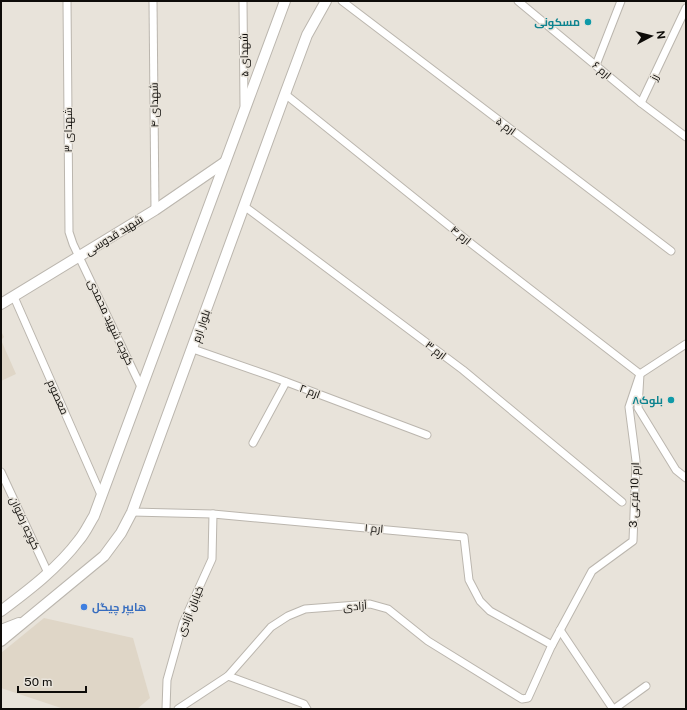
<svg xmlns="http://www.w3.org/2000/svg" width="687" height="710" font-family="'Public Sans',Cairo,sans-serif">
<style>
.built{fill:#dfd6c7}
.lines{fill:none;stroke-linecap:round;stroke-linejoin:round}
.street-casing{stroke:#bbb6ae;stroke-width:9}
.secondary-casing{stroke:#bbb6ae;stroke-width:12}
.street{stroke:#fff;stroke-width:7}
.secondary{stroke:#fff;stroke-width:10}
.culture-dot{fill:#0f9aa8;stroke:#e8e3da;stroke-width:1.5}
.shop-dot{fill:#3f7fe0;stroke:#e8e3da;stroke-width:1.5}
.labels{text-anchor:middle;stroke-width:3;stroke-linejoin:round;paint-order:stroke}
.culture-label{font-size:11px;font-weight:bold;fill:#0d838f;stroke:#e8e3da;text-anchor:end}
.street-label{font-size:11px;fill:#0e0c09;stroke:#e8e3da}
.shop-label{font-size:11px;font-weight:bold;fill:#366cbe;stroke:#e8e3da;text-anchor:start}
</style>
<rect width="100%" height="100%" fill="#e8e3da"/>
<g class="built">
<path d="M 1,331 L 4,337 L 1,340 L 16,374 L 1,381 Z"/>
<path d="M 44,618 L 133,638 L 150,698 L 137,709 L 64,709 L 1,688 L 1,653 Z"/>
</g>
<g class="lines">
<g class="street-casing">
<g id="street">
<path d="M 67,1 L 69,232 L 73,244 L 142,389"/>
<path d="M 153,1 L 155,210"/>
<path d="M 243,1 L 244,105"/>
<path d="M 342,1 L 671,251"/>
<path d="M 518,1 L 641,103 L 686,137"/>
<path d="M 596,65 L 621,1"/>
<path d="M 285,94 L 473,245 L 640,374 L 638,408 L 676,470 L 686,478"/>
<path d="M 641,103 L 686,8"/>
<path d="M 244,206 L 463,370 L 622,502"/>
<path d="M 14,297 L 102,497"/>
<path d="M 193,349 L 276,378 L 427,435"/>
<path d="M 253,443 L 286,382"/>
<path d="M 1,472 L 48,573"/>
<path d="M 132,512 L 213,514 L 464,537 L 469,580 L 480,601 L 490,611 L 552,645"/>
<path d="M 560,630 L 613,709"/>
<path d="M 228,676 L 304,704 L 307,709"/>
<path d="M 166,709 L 167,680 L 183,623 L 212,559 L 213,514"/>
<path d="M 178,709 L 228,676 L 271,627 L 288,616 L 305,609 L 370,604 L 388,609 L 428,641 L 522,699 L 528,698 L 551,647 L 592,571 L 633,541 L 636,461 L 629,407 L 640,374 L 686,344"/>
<path d="M 614,709 L 646,686"/>
</g>
</g>
<g class="secondary-casing">
<g id="secondary">
<path d="M 1,304 L 155,210 L 225,162"/>
<path d="M 1,611 C 29,590 58,568 79,540 C 85,533 89,524 94,516 L 285,1"/>
<path d="M 1,630 L 19,623"/>
<path d="M 1,641 L 104,556 L 121,533 L 132,512 L 285,94 L 307,35 L 326,1"/>
</g>
</g>
<use href="#street" class="street"/>
<use href="#secondary" class="secondary"/>
</g>
<g class="culture-dot">
<circle cx="588" cy="22" r="4"/>
<circle cx="671" cy="400" r="4"/>
</g>
<circle class="shop-dot" cx="84" cy="607" r="4"/>
<g class="labels">
<g class="culture-label">
<text x="580" y="26">مسکونی</text>
<text x="663" y="404">بلوک۸</text>
</g>
<g class="street-label">
<text transform="translate(244 55) rotate(-91)" y="4">شهدای ۵</text>
<text transform="translate(602 70) rotate(40)" y="4">ارم ۶</text>
<text transform="translate(654 77) rotate(-64)" y="4">رز</text>
<text transform="translate(154 105) rotate(-91)" y="4">شهدای ۴</text>
<text transform="translate(506 126) rotate(37)" y="4">ارم ۵</text>
<text transform="translate(68 130) rotate(-90)" y="4">شهدای ۳</text>
<text transform="translate(114 235) rotate(-32)" y="4">شهید قدوسی</text>
<text transform="translate(461 235) rotate(39)" y="4">ارم ۴</text>
<text transform="translate(111 322) rotate(65)" y="4">کوچه شهید محمدی</text>
<text transform="translate(201 326) rotate(-71)" y="4">بلوار ارم</text>
<text transform="translate(436 350) rotate(37)" y="4">ارم ۳</text>
<text transform="translate(310 391) rotate(20)" y="4">ارم ۲</text>
<text transform="translate(58 397) rotate(66)" y="4">معصوم</text>
<text transform="translate(634 495) rotate(-88)" y="4">ارم 10 فرعی 3</text>
<text transform="translate(25 523) rotate(65)" y="4">کوچه رضوان</text>
<text transform="translate(374 528) rotate(5)" y="4">ارم ۱</text>
<text transform="translate(355 606) rotate(-4)" y="4">آزادی</text>
<text transform="translate(190 611) rotate(-68)" y="4">خیابان آزادی</text>
</g>
<g class="shop-label">
<text x="92" y="611">هایپر چیگل</text>
</g>
</g>
<rect width="687" height="710" fill="none" stroke="#0e0c09" stroke-width="4"/>
<g transform="translate(651 36) rotate(83)" stroke="#e8e3da" stroke-width="3" paint-order="stroke">
<path d="M0-3L7 15L0 10L-7 15Z" fill="#0e0c09"/>
<text y="-6" font-size="11" font-weight="bold" text-anchor="middle" fill="#0e0c09">N</text>
</g>
<path d="M18 686v6h68v-6" fill="none" stroke="#0e0c09" stroke-width="2"/>
<text x="24" y="686" font-size="12" fill="#0e0c09" stroke="#e8e3da" stroke-width="3" paint-order="stroke">50 m</text>
</svg>
